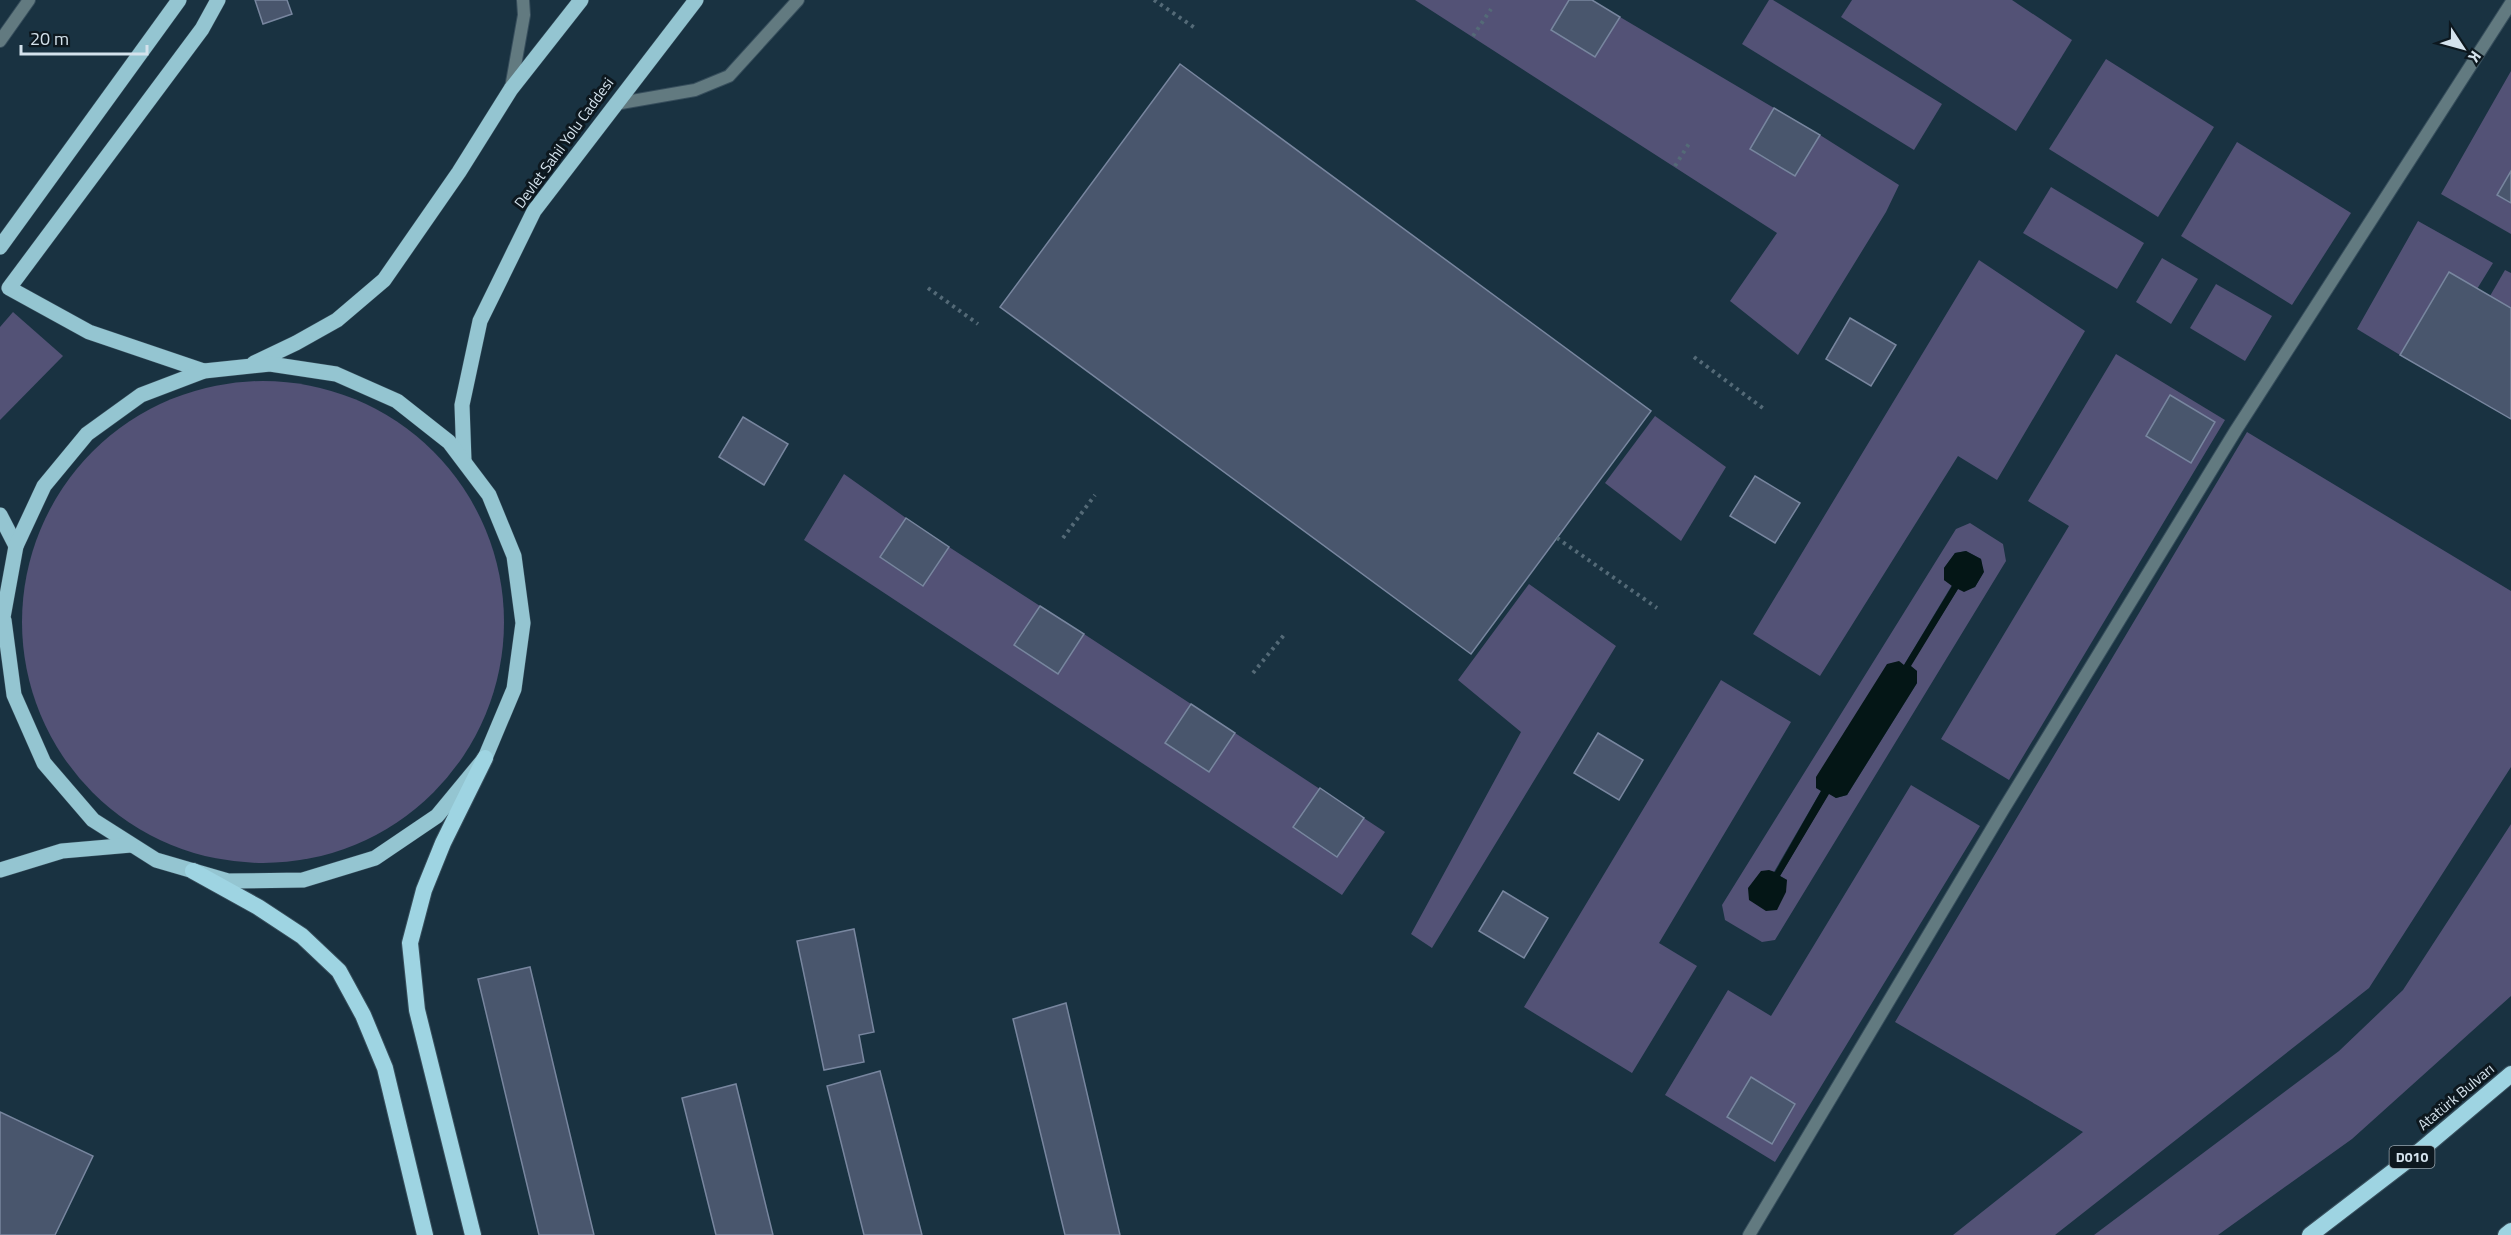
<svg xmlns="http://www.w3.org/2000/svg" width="2511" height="1235" font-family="'Titillium Web',sans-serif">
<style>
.green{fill:#535276;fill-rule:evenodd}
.water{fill:#041616}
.building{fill:#49566d;stroke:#78869f;stroke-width:1.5}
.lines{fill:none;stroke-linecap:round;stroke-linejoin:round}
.service-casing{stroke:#374e5c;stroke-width:14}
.minor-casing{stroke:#374e5c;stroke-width:14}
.primary-casing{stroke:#374e5c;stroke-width:16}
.trunk-casing{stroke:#374e5c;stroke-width:18}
.path{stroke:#546a77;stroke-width:4;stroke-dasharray:3 4.5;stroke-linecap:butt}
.service{stroke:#627a80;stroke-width:12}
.minor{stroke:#627a80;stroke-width:12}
.primary{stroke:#94c5d1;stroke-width:15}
.trunk{stroke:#9ed4e2;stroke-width:16}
.labels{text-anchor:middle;stroke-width:6;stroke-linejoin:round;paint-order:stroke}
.shield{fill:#0d181f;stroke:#98a5ae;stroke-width:1.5}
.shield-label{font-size:14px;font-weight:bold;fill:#d4e2ec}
.street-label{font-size:15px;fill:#d4e2ec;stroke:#0d181f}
</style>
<rect width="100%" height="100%" fill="#193241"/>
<g class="green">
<path d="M 1415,0 L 1569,0 L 1551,30 L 1595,57 L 1620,17 L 1774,108 L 1750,149 L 1795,176 L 1820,135 L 1899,185 L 1886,212 L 1798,355 L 1730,301 L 1777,233 Z"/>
<path d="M 1769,0 L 1773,0 L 1942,104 L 1914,150 L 1742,44 Z"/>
<path d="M 1852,0 L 2012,0 L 2072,40 L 2016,131 L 1841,17 Z"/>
<path d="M 2106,59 L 2214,127 L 2158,217 L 2049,149 Z"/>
<path d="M 2511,71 L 2511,171 L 2497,195 L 2511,203 L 2511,234 L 2441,194 Z"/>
<path d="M 2237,142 L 2351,213 L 2292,305 L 2181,236 Z"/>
<path d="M 2051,187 L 2144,243 L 2117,289 L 2023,233 Z"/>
<path d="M 2418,221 L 2493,263 L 2477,289 L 2448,273 L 2400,355 L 2357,329 Z"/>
<path d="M 2162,258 L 2198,279 L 2171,324 L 2136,302 Z"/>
<path d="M 1979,260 L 2085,331 L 1997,480 L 1958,456 L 1820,676 L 1753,634 Z"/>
<path d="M 2505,270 L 2511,273 L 2511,308 L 2490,296 Z"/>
<path d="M 2216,284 L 2272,316 L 2245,361 L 2190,328 Z"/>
<path d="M 13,312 L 63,356 L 0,420 L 0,327 Z"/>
<path d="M 2116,354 L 2225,420 L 2009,780 L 1941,739 L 2069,526 L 2028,501 Z"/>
<circle cx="263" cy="622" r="241"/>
<path d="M 1655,416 L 1726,467 L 1681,541 L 1605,483 Z"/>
<path d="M 2247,432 L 2511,591 L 2511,767 L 2369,988 L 2055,1235 L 1953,1235 L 2083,1132 L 1895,1022 Z"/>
<path d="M 844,474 L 906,518 L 880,557 L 922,586 L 949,547 L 1040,606 L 1014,645 L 1058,674 L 1084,634 L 1191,704 L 1165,743 L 1209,772 L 1235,733 L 1385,832 L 1342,895 L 804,540 Z"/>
<path d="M 1970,523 L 2003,544 L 2006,561 L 1775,940 L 1762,942 L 1725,920 L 1722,905 L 1956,529 ZM 1966,551 L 1981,559 L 1983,573 L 1975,587 L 1958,589 L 1910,666 L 1917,671 L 1917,683 L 1847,795 L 1836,798 L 1829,793 L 1780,876 L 1787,880 L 1749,888 L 1774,872 L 1821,791 L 1904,665 L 1952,585 L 1944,580 L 1944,568 L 1955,553 Z"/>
<path d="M 1529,584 L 1616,646 L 1432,948 L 1411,934 L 1521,732 L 1458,680 Z"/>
<path d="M 1721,680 L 1791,722 L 1659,943 L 1697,966 L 1632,1073 L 1524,1007 Z"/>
<path d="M 1911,785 L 1980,826 L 1775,1162 L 1665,1095 L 1728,990 L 1771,1016 Z"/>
<path d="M 2511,824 L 2511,996 L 2352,1139 L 2218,1235 L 2094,1235 L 2339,1051 L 2403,990 Z"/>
</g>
<path class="water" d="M 1966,551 L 1981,559 L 1984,572 L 1975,587 L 1964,592 L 1958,589 L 1911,666 L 1917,671 L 1917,683 L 1847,795 L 1836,798 L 1829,794 L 1780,876 L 1787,880 L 1786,892 L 1777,910 L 1766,911 L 1749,900 L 1748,888 L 1761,871 L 1769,870 L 1775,872 L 1821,791 L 1816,788 L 1816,777 L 1887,664 L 1899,661 L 1904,665 L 1952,586 L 1944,580 L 1944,568 L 1955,553 Z"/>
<g class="building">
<path d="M 255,0 L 287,0 L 292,14 L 263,24 Z"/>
<path d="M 1569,0 L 1592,0 L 1620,17 L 1595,57 L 1551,30 Z"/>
<path d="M 1180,64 L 1651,411 L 1471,654 L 1000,307 Z"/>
<path d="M 1774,108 L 1820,135 L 1795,176 L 1750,149 Z"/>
<path d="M 2511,171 L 2511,203 L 2497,195 Z"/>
<path d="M 2449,272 L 2511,308 L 2511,419 L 2400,355 Z"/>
<path d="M 1850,318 L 1896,345 L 1871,386 L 1826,359 Z"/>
<path d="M 2170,395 L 2215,422 L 2191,463 L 2146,436 Z"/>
<path d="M 743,417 L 788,444 L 764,485 L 719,457 Z"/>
<path d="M 1755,476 L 1800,503 L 1775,543 L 1730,516 Z"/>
<path d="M 906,518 L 949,547 L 923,586 L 880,557 Z"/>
<path d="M 1040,606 L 1084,634 L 1058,674 L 1014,645 Z"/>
<path d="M 1191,704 L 1235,733 L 1209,772 L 1165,743 Z"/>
<path d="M 1598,733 L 1643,760 L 1619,800 L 1574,773 Z"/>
<path d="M 1320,788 L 1364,818 L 1337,857 L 1293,827 Z"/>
<path d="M 1503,891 L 1548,918 L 1524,958 L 1479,931 Z"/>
<path d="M 854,929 L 874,1032 L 859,1035 L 864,1062 L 824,1070 L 797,941 Z"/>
<path d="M 530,967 L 594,1235 L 539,1235 L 478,979 Z"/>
<path d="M 1066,1003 L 1120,1235 L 1065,1235 L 1013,1019 Z"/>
<path d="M 880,1071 L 922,1235 L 864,1235 L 827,1086 Z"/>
<path d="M 1751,1077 L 1795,1104 L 1772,1144 L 1727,1117 Z"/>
<path d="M 736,1084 L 773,1235 L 716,1235 L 682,1098 Z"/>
<path d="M 0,1112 L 93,1156 L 55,1235 L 0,1235 Z"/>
</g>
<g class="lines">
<g class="service-casing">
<g id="service">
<path d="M 511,88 L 524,15 L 523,0"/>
<path d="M 615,104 L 695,90 L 729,76 L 798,0"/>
<path d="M 1749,1235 L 2003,810 L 2236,430 L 2511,3"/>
</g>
</g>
<g class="minor-casing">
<path id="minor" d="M 0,41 L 29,0"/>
</g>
<g class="primary-casing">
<g id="primary">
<path d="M 0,247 L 179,0"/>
<path d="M 254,363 L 296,343 L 337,320 L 384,280 L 459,172 L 511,89 L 581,0"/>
<path d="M 204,371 L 89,332 L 9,288 L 202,29 L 218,0"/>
<path d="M 464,461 L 462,405 L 480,321 L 534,211 L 696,0"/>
<path d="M 0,515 L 16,546"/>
<path d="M 0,634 L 16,546 L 44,486 L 87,434 L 141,395 L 204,371 L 270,364 L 336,374 L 397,401 L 449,442 L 489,495 L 514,556 L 523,623 L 514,689 L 485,758 L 437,816 L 375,858 L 303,880 L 228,881 L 156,860 L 93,820 L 44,763 L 14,695 L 4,620"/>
<path d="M 0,870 L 62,851 L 131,845"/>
</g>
</g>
<g class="trunk-casing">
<g id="trunk">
<path d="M 193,871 L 258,907 L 302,936 L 339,971 L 363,1015 L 385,1068 L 425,1235"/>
<path d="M 473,1235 L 417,1010 L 410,943 L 424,890 L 443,843 L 485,758"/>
<path d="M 2310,1235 L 2421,1150 L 2511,1074"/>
<path d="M 2506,1235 L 2511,1231"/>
</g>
</g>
<g class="path">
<path d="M 1154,0 L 1195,28"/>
<path d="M 1473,36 L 1491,9"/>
<path d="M 1675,166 L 1690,142"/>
<path d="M 928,288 L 978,324"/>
<path d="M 1694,357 L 1764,409"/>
<path d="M 1063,538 L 1095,495"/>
<path d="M 1557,538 L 1657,608"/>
<path d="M 1253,673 L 1284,635"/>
</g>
<use href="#service" class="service"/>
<use href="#minor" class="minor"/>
<use href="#primary" class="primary"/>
<use href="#trunk" class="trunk"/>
</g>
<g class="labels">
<rect class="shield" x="2389.5" y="1146" width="45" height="22" rx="4.5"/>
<g class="shield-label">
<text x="2412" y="1162">D010</text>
</g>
<g class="street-label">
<text transform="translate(564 143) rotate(-54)" y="5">Devlet Sahil Yolu Caddesi</text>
<text transform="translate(2456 1097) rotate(-40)" y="5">Atatürk Bulvarı</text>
</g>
</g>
<g transform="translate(2463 48) rotate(126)" stroke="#0d181f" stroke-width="4.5" paint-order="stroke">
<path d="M0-4.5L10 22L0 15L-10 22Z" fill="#d4e2ec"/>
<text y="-9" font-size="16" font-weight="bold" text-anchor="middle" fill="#d4e2ec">K</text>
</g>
<path d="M21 45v9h126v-9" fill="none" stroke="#d4e2ec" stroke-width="3"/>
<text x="30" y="45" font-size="18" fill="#d4e2ec" stroke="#0d181f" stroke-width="4.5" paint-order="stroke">20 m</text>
</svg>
